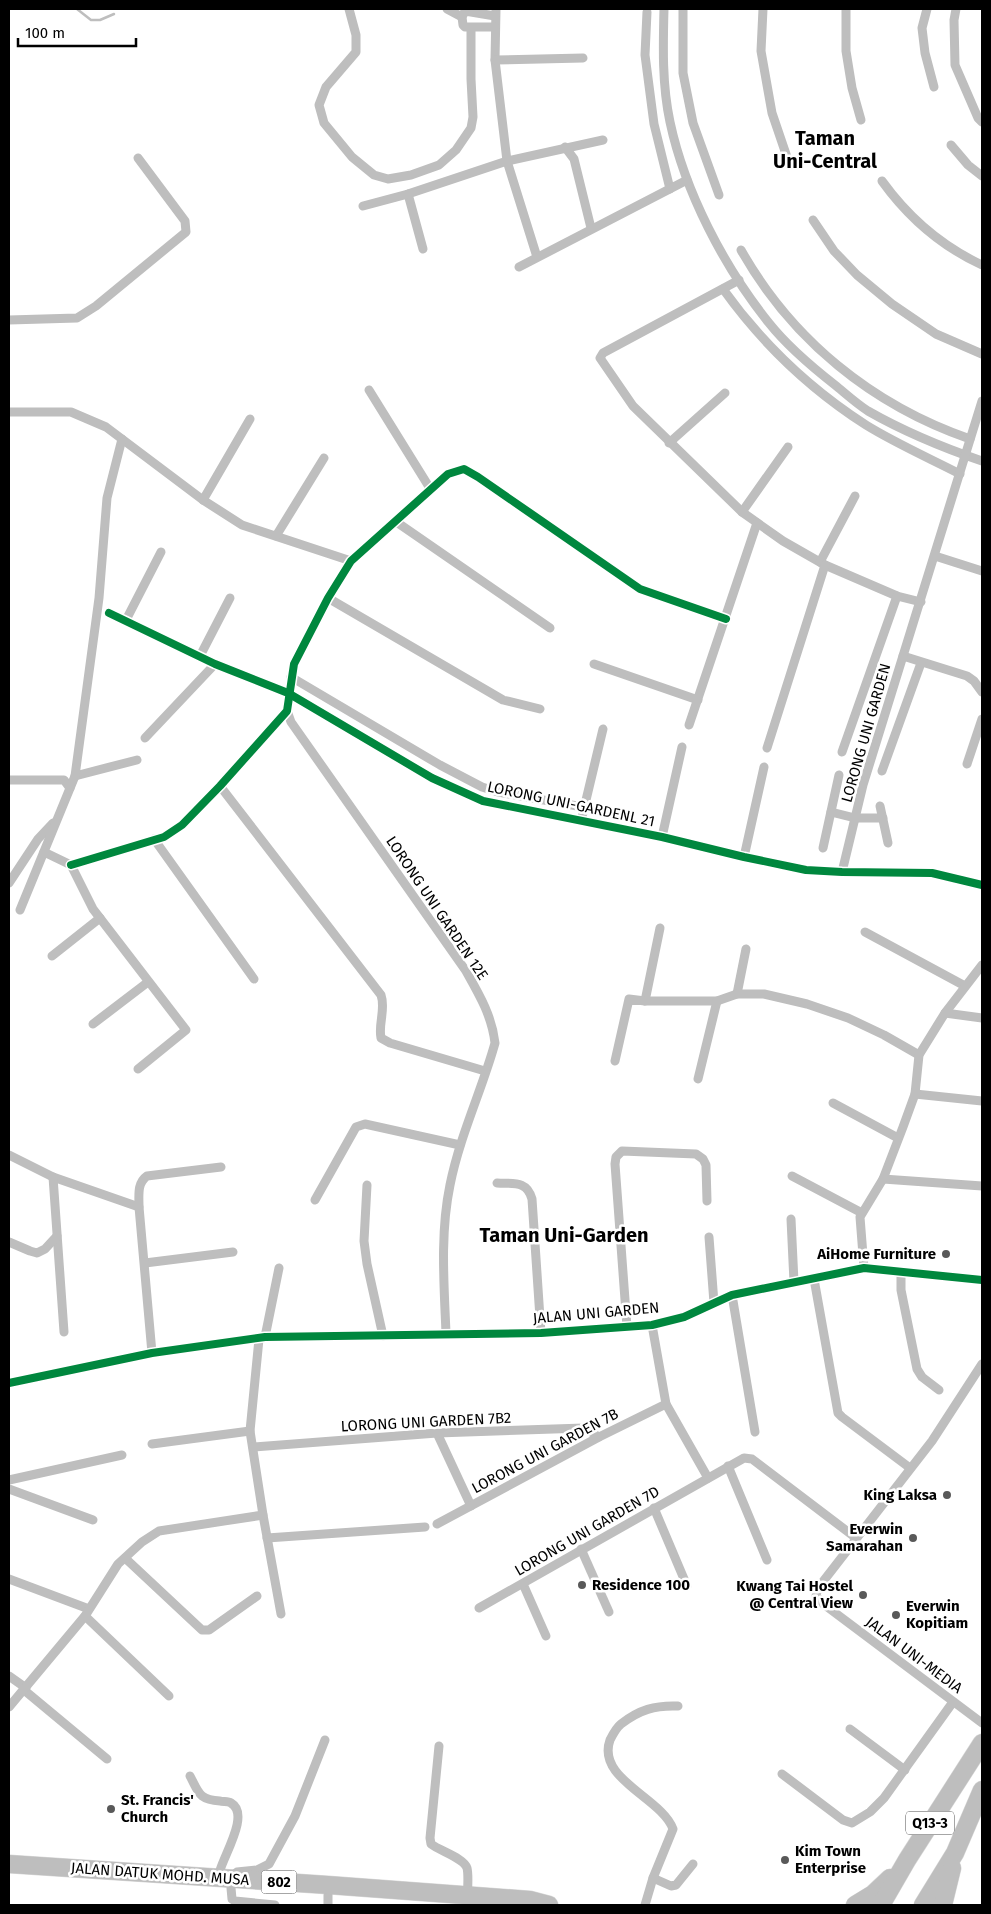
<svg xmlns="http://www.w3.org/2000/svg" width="991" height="1914" font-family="'Fira Sans',sans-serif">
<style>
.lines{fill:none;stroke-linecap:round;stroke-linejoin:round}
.stream{stroke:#bebebe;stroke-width:2.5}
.highway-casing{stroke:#dbdbdb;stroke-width:19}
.street{stroke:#bebebe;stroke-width:9}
.highway{stroke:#bebebe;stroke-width:18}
.cycleway-casing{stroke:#fff;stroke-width:11}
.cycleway{stroke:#00873e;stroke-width:8}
.poi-dot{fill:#595959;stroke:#fff;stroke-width:2}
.labels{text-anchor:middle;stroke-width:5;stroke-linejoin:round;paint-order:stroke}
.shield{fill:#fff;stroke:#4c4c4c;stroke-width:1}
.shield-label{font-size:14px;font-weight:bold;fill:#000}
.street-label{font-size:15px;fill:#000;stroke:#fff}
.poi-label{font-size:15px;font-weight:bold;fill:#000;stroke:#fff;text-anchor:end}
.district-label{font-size:20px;font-weight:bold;fill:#000;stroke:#fff}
</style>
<rect width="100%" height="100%" fill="#fff"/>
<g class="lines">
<path class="stream" d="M 77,9 L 91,20 L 100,20 L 114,14"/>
<g class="highway-casing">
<g id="highway">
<path d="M 9,1864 L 328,1885 L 530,1900 L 549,1905"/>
<path d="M 855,1905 L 873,1894 L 890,1878"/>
<path d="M 881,1905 L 907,1860 L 982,1743"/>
<path d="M 923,1905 L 955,1853 L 982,1790"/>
<path d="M 943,1905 L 952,1868"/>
</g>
</g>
<g class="street">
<path d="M 349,9 L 356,35 L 356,52 L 326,87 L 319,105 L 324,123 L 352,157 L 374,175 L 388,179 L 411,175 L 439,165 L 456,150 L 471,128 L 473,117 L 471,79 L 471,28"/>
<path d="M 447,9 L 462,17"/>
<path d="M 496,9 L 495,60 L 507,161 L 537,257"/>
<path d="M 664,9 C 663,46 662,85 670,122 C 685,192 724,267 769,323 C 788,347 812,367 835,385 C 846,394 857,404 868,411 C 903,431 944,448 982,461"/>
<path d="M 683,9 L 683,73 L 693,123 L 719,195"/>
<path d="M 763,9 L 761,51 L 772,113 L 789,163"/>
<path d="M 846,9 L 846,51 L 852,88 L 861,120"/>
<path d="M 927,9 L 922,28 L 925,53 L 934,87"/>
<path d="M 956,9 L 954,20 L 955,65 L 978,118 L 982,122"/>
<path d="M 647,12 L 645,55 L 654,124 L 670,189"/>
<path d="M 495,16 L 465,11 L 462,17 L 463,25 L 465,27 L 495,27"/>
<path d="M 495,60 L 583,58"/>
<path d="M 951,145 L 968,165 L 982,176"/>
<path d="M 565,147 L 574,159 L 591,228"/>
<path d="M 882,181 C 908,217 941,246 982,265"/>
<path d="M 408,194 L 423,249"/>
<path d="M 363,206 L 408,194 L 507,161 L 603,140"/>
<path d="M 813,220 L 834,251 L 857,275 L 892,304 L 936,334 L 982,354"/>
<path d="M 741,250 C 792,340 872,405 970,439"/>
<path d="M 519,267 L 687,180"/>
<path d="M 739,280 L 603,353 L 600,358 L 633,406 L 742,512 L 783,541 L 825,565 L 897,596 L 921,602"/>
<path d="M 723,289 C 761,342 810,389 866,425 C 895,443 929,458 960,474"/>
<path d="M 9,320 L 77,318 L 96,306 L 186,232 L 185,221 L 138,158"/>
<path d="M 369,390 L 431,490"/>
<path d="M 9,412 L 71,412 L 106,427 L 203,500 L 242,525 L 351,561"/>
<path d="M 669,443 L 725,393"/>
<path d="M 203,500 L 250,419"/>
<path d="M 742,512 L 788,447"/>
<path d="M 395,521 L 550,628"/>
<path d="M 276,536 L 324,458"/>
<path d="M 935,556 L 982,571"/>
<path d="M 820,562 L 855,496"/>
<path d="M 328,598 L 503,700 L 540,709"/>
<path d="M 109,613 L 215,664 L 288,693 L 432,778 L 483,801 L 662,837 L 744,857 L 806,870 L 842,872 L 932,873 L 982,885"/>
<path d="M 126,620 L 161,552"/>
<path d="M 200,656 L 230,598"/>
<path d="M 903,656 L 967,676 L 974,681 L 982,692"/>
<path d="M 594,664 L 698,700"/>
<path d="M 291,677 L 440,765 L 482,787 L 498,792 L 583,807"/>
<path d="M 287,711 L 291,722 L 466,971 C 479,994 492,1016 495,1043 C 482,1090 460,1135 450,1185 C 440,1233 444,1284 446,1333"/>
<path d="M 689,725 L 757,523"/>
<path d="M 145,738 L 215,664"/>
<path d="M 767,748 L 825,565"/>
<path d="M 842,752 L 897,596"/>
<path d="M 967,764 L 982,719"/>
<path d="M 882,771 L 921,663"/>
<path d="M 75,776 L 137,760"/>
<path d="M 9,780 L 64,780 L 70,788"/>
<path d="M 220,786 L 381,995 C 386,1009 378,1024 381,1038 L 390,1043 L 485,1071"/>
<path d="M 880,806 L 888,843"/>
<path d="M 831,812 L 855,818 L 883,818"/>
<path d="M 581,821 L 603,729"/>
<path d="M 662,837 L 682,747"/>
<path d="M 154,839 L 254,979"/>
<path d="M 823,848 L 839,775"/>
<path d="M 44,852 L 71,865 L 93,909 L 186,1030 L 138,1069"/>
<path d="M 744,857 L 764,767"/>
<path d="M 71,865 L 164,837 L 182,825 L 220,786 L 287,711 L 294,664 L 328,598 L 351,561 L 448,474 L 464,469 L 478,477 L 640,589 L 726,619"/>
<path d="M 842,872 L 863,785 L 982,401"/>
<path d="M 9,883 L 38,839 L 53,823"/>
<path d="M 20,910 L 75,776 L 99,598 L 107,498 L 122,439"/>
<path d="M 865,932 L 965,986"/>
<path d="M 52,956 L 100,918"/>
<path d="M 737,994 L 746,949"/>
<path d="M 645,1001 L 660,928"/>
<path d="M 945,1013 L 982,1018"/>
<path d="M 93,1024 L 148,982"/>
<path d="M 615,1061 L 629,999 L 645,1001 L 717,1001 L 737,994 L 764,994 L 807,1004 L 848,1018 L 884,1035 L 919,1055"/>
<path d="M 698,1079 L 717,1001"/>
<path d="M 915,1094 L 982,1101"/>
<path d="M 833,1103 L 898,1138"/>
<path d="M 9,1155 L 53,1177 L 139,1207"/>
<path d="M 792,1176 L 862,1213"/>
<path d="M 53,1177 L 64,1332"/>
<path d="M 883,1179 L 982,1186"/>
<path d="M 497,1183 C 513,1184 527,1180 532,1199 L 541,1333"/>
<path d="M 367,1185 L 364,1241 L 367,1264 L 383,1336"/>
<path d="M 315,1200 L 356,1127 L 365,1124 L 460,1145"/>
<path d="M 791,1219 L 794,1282"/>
<path d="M 709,1237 L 714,1303"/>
<path d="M 9,1242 L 30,1251 L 37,1253 L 45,1249 L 57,1236"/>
<path d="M 145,1263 L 233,1252"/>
<path d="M 864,1268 L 860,1217 L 883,1179 L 903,1127 L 915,1094 L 919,1055 L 945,1013 L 982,965"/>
<path d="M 901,1273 L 901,1290 L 917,1369 L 922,1377 L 939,1390"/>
<path d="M 814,1279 L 838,1413 L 842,1417 L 910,1468"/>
<path d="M 732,1295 L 755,1432"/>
<path d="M 652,1325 L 666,1404 L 708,1478"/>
<path d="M 627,1327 L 615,1164 L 616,1157 L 622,1151 L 696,1154 L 703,1159 L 706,1165 L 707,1201"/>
<path d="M 265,1337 L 279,1268"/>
<path d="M 259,1339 L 250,1431 L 263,1515 L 281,1614"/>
<path d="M 152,1353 L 139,1207 C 139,1195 137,1183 147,1176 L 221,1167"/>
<path d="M 982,1364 L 932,1441 L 818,1588 L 816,1596 L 822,1603 L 982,1723"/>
<path d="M 9,1383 L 152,1353 L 265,1337 L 541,1333 L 652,1325 L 684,1317 L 732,1295 L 864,1268 L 982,1280"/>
<path d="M 437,1433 L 471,1506"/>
<path d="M 152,1444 L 250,1431"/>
<path d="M 253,1447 L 437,1433 L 584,1428 L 599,1437"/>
<path d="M 728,1466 L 767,1560"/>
<path d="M 9,1480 L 122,1455"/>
<path d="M 9,1489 L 93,1520"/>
<path d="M 654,1508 L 687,1586"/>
<path d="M 437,1524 L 599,1437 L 666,1404"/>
<path d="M 267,1538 L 425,1527"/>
<path d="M 581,1549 L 609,1612"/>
<path d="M 125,1558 L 202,1630 L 209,1630 L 257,1596"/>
<path d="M 9,1579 L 89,1609"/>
<path d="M 523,1584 L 546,1636"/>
<path d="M 479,1608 L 744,1458 L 752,1459 L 856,1538"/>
<path d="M 85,1616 L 169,1696"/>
<path d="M 9,1676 L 26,1688"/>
<path d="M 24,1690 L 107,1759"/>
<path d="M 9,1707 L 85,1616 L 118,1564 L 142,1542 L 159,1531 L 263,1515"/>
<path d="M 850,1729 L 905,1770"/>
<path d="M 439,1746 L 430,1838 L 431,1844 C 440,1851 464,1858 467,1868 C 469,1876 467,1888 468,1896"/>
<path d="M 782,1774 L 843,1820 L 852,1823 L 870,1812 L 884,1798 L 953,1702"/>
<path d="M 190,1776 C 199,1793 199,1800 220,1801 C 223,1802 228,1801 231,1803 C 252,1815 219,1862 218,1878"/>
<path d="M 233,1875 L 237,1872 L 257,1870 L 269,1864 L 295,1816 L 325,1740"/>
<path d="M 653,1878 L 671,1886 L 676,1885 L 693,1864"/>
<path d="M 231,1888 L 232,1899 L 235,1901 L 275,1905"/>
<path d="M 328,1895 L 328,1905"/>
<path d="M 645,1905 L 653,1878 L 673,1829 C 662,1798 596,1779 610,1740 C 613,1734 616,1728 621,1724 C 639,1710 655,1705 678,1706"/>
</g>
<use href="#highway" class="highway"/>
<g class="cycleway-casing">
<g id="cycleway">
<path d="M 109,613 L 215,664 L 288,693 L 432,778 L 483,801 L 662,837 L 744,857 L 806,870 L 842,872 L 932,873 L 982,885"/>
<path d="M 71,865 L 164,837 L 182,825 L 220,786 L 287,711 L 294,664 L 328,598 L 351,561 L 448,474 L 464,469 L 478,477 L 640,589 L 726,619"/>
<path d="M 9,1383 L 152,1353 L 265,1337 L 541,1333 L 652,1325 L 684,1317 L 732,1295 L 864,1268 L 982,1280"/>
</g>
</g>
<use href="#cycleway" class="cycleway"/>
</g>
<g class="poi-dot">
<circle cx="946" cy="1254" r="5"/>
<circle cx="947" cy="1495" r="5"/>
<circle cx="913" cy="1538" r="5"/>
<circle cx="582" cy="1585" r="5"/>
<circle cx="863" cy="1595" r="5"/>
<circle cx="896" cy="1615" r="5"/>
<circle cx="111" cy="1809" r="5"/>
<circle cx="785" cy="1860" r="5"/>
</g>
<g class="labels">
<g class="shield">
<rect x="906" y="1811.5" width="48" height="23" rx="4"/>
<rect x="261.5" y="1870.5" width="35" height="23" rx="4"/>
</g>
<g class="shield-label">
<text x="930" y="1828">Q13-3</text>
<text x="279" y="1887">802</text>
</g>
<g class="street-label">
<text transform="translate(866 733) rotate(-74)" y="5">LORONG UNI GARDEN</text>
<text transform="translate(571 804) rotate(12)" y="5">LORONG UNI-GARDENL 21</text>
<text transform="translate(437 908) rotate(56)" y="5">LORONG UNI GARDEN 12E</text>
<text transform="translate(596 1313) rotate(-5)" y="5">JALAN UNI GARDEN</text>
<text transform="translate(426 1422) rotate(-3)" y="5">LORONG UNI GARDEN 7B2</text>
<text transform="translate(545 1451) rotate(-28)" y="5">LORONG UNI GARDEN 7B</text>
<text transform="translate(587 1531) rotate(-30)" y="5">LORONG UNI GARDEN 7D</text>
<text transform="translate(914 1655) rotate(37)" y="5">JALAN UNI-MEDIA</text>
<text transform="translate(160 1874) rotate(4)" y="5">JALAN DATUK MOHD. MUSA</text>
</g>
<g class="poi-label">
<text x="936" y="1259">AiHome Furniture</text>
<text x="937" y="1500">King Laksa</text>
<text x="903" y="1534">Everwin<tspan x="903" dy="17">Samarahan</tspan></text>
<text x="592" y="1590" text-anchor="start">Residence 100</text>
<text x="853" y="1591">Kwang Tai Hostel<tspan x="853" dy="17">@ Central View</tspan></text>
<text x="906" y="1611" text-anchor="start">Everwin<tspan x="906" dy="17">Kopitiam</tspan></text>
<text x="121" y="1805" text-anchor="start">St. Francis'<tspan x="121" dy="17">Church</tspan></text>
<text x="795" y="1856" text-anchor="start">Kim Town<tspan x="795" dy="17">Enterprise</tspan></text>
</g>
<g class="district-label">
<text x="825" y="145">Taman<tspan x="825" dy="23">Uni-Central</tspan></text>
<text x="564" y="1242">Taman Uni-Garden</text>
</g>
</g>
<rect width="991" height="1914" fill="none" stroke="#000000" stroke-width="20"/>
<path d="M18 38v8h118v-8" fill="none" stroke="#000000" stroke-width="2.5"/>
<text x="25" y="38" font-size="15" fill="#000000" stroke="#ffffff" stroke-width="4" paint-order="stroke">100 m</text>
</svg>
